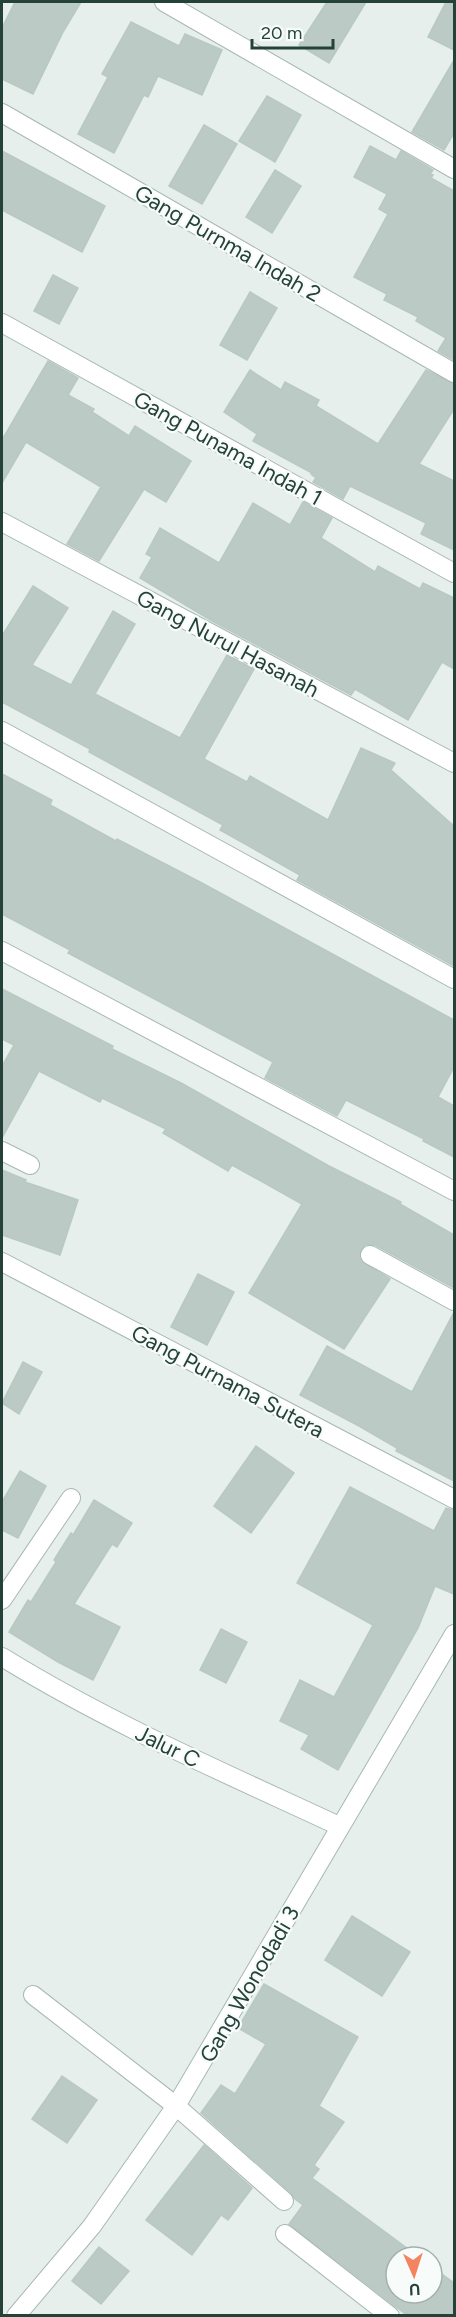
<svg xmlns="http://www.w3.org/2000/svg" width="456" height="2317" font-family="Figtree,sans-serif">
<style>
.building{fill:#bbcac4;stroke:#b8c9c2;stroke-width:1.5}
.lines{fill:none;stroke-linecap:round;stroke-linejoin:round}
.minor-casing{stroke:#a8b8b2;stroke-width:20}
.minor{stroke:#fff;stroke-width:18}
.labels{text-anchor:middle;stroke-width:4.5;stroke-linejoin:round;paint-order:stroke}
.street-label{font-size:22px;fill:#24423a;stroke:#f7fbf9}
</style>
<rect width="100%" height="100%" fill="#e6efeb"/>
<g class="building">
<path d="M 15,2 L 81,2 L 63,32 L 33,94 L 2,79 L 2,28 Z"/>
<path d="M 327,2 L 366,2 L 329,63 L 299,45 Z"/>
<path d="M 446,2 L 454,2 L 454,50 L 428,37 Z"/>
<path d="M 131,22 L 179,46 L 185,34 L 222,50 L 202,95 L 158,76 L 148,97 L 144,95 L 114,153 L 78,134 L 108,77 L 102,74 Z"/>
<path d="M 454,60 L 454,133 L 444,150 L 412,132 Z"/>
<path d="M 267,96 L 301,115 L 275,162 L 239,141 Z"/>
<path d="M 204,125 L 237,144 L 202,204 L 169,186 Z"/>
<path d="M 370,146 L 396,160 L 401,151 L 433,170 L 430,174 L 433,175 L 431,178 L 454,191 L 454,360 L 438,351 L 446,338 L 416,321 L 418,317 L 384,300 L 387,294 L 354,277 L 388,214 L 379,209 L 387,194 L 354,177 Z"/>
<path d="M 2,151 L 105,206 L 82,252 L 2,210 Z"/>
<path d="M 275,170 L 301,186 L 272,233 L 246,217 Z"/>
<path d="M 53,275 L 78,288 L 59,324 L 34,311 Z"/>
<path d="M 250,292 L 277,308 L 247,360 L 220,345 Z"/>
<path d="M 48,361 L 78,378 L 68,395 L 94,409 L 92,412 L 129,436 L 135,426 L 191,461 L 166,502 L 144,489 L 99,561 L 67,544 L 101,487 L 26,442 L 2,483 L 2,440 Z"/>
<path d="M 250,370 L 281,390 L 285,382 L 319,400 L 316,406 L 378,444 L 426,370 L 454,384 L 454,409 L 419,464 L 454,481 L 454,550 L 421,534 L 426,523 L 350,486 L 343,499 L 313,482 L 316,478 L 311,474 L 312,473 L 253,441 L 257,434 L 224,412 Z"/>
<path d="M 303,502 L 332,518 L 321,538 L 375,572 L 378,566 L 420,589 L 423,583 L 454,598 L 454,669 L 442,662 L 408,720 L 355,689 L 351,695 L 214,622 L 140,578 L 152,557 L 146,554 L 160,528 L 219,563 L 253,503 L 290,525 Z"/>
<path d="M 33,586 L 68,608 L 32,665 L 71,685 L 113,611 L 135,624 L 95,694 L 180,738 L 227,655 L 254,669 L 204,759 L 247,782 L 250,776 L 328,820 L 361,748 L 395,763 L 391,770 L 454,826 L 454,966 L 297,880 L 300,875 L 220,830 L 223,825 L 89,752 L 90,749 L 2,702 L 2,636 Z"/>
<path d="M 2,774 L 52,800 L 50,805 L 116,841 L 117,839 L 200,882 L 454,1020 L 454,1067 L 438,1097 L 454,1106 L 454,1157 L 423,1141 L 424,1139 L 346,1100 L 337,1116 L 265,1078 L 273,1062 L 68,953 L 70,950 L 2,914 Z"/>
<path d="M 2,989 L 113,1046 L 112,1049 L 181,1083 L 329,1166 L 401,1202 L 400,1204 L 454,1235 L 454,1288 L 375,1245 L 365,1245 L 359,1255 L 361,1261 L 390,1279 L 344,1349 L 249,1293 L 302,1204 L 232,1165 L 228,1171 L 163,1133 L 166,1129 L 102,1098 L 100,1102 L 39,1071 L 2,1138 L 2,1066 L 14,1045 L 2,1039 Z"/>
<path d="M 2,1170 L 26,1180 L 25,1182 L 78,1200 L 60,1255 L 2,1235 Z"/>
<path d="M 198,1274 L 234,1292 L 207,1345 L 171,1327 Z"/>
<path d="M 454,1312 L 454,1481 L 396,1451 L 397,1448 L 359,1426 L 300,1395 L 327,1346 L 412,1392 Z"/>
<path d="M 23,1362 L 42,1372 L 19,1414 L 2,1403 Z"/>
<path d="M 256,1446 L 294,1473 L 251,1533 L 214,1506 Z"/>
<path d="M 20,1471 L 46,1486 L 18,1538 L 2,1530 L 2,1502 Z"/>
<path d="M 350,1487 L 434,1531 L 446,1508 L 454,1510 L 454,1594 L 435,1586 L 418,1628 L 338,1770 L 301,1749 L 309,1735 L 280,1721 L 300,1680 L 334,1697 L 373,1625 L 297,1583 Z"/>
<path d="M 94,1500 L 132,1523 L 117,1547 L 112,1544 L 74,1604 L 120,1627 L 93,1680 L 58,1662 L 9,1632 L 28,1600 L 31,1602 L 56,1562 L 54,1560 L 71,1533 L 73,1535 Z"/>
<path d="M 221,1629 L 247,1642 L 226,1683 L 200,1670 Z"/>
<path d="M 352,1916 L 410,1952 L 382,1996 L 325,1960 Z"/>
<path d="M 264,1984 L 358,2037 L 319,2106 L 344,2122 L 314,2165 L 319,2169 L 312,2178 L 419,2257 L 396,2257 L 396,2293 L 432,2293 L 432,2267 L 454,2283 L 454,2316 L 408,2316 L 289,2224 L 303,2205 L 295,2199 L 291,2193 L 201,2113 L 221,2085 L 235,2094 L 266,2044 L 238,2028 Z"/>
<path d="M 62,2076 L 97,2100 L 67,2143 L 32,2119 Z"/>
<path d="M 204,2145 L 252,2188 L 228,2220 L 221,2215 L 192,2255 L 146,2220 Z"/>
<path d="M 99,2247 L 129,2271 L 101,2304 L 72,2281 Z"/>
</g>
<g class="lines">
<g class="minor-casing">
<g id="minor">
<path d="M 164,2 L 454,169"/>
<path d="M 2,113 L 454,373"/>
<path d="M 2,323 L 454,573"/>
<path d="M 2,522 L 454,763"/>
<path d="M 2,731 L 454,979"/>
<path d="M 2,951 L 454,1191"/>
<path d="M 2,1151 L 30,1165"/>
<path d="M 370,1255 L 454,1301"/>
<path d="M 2,1262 L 454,1499"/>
<path d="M 2,1600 L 71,1498"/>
<path d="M 2,1657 C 109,1723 225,1773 339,1826"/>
<path d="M 33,1995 L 176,2106 L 284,2201"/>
<path d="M 285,2234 L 390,2316"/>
<path d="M 16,2316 L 92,2226 L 176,2106 L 454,1634"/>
</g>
</g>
<use href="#minor" class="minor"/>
</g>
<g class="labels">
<g class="street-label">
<text transform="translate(228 243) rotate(30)" y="8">Gang Purnma Indah 2</text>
<text transform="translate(228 448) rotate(29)" y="8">Gang Punama Indah 1</text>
<text transform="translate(228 643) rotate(28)" y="8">Gang Nurul Hasanah</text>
<text transform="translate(228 1381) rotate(28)" y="8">Gang Purnama Sutera</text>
<text transform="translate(168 1746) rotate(26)" y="8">Jalur C</text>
<text transform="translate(249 1984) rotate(-60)" y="8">Gang Wonodadi 3</text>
</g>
</g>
<rect width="456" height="2317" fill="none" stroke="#24423a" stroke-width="6"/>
<g transform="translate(414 2275) rotate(177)"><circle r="28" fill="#f7fbf9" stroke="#a3b1ad" stroke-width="1.5"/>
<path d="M0-4.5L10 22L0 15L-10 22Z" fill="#f4845f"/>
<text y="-9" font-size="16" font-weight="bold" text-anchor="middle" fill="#24423a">U</text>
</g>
<path d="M252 39v9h81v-9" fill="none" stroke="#24423a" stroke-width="3"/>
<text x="261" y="39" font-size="18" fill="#24423a" stroke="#f7fbf9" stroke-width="4.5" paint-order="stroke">20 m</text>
</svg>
